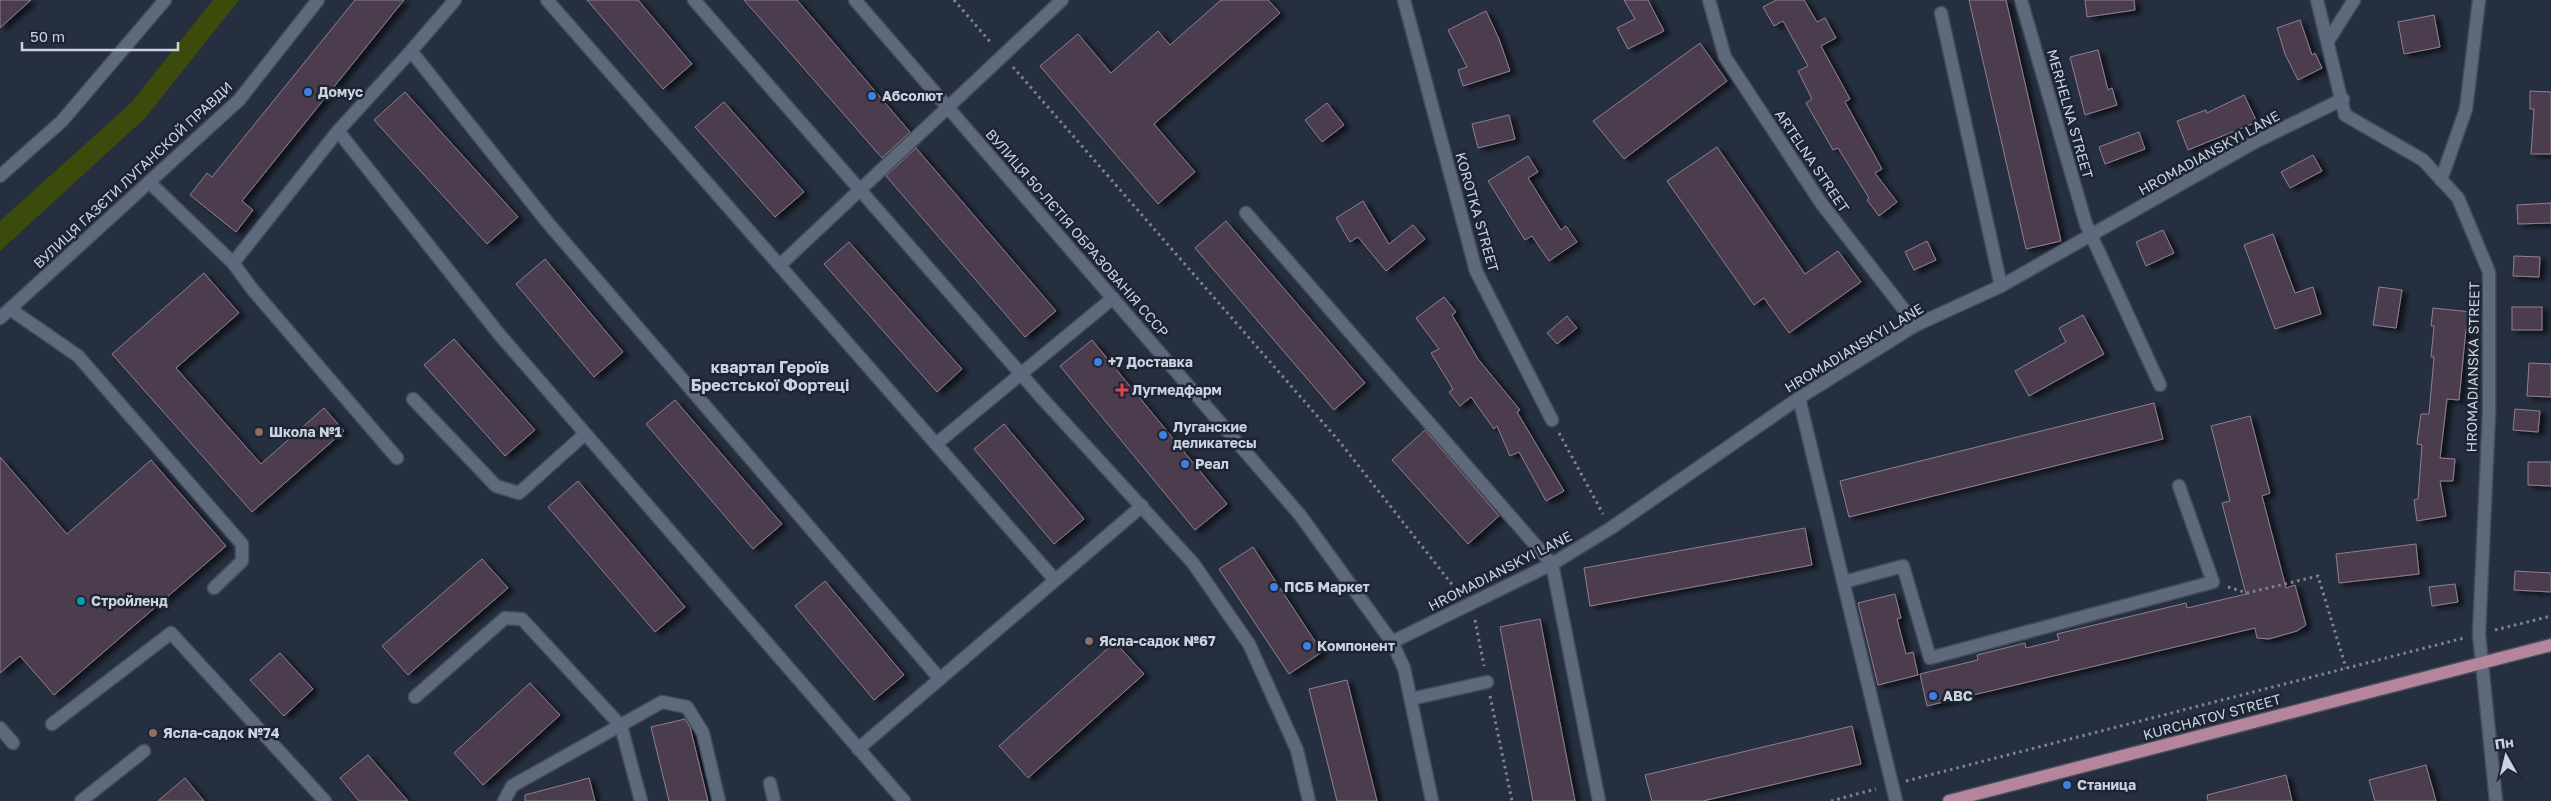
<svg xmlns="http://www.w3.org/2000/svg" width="2551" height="801" font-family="'Golos Text',sans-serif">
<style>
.green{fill:#3c4b0b}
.building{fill:#4b3d4d;stroke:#8f7f91;filter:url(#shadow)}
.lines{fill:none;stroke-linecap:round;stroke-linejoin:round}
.minor-casing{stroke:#444c5a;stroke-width:15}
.major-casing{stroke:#444c5a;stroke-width:15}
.path{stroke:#7d8492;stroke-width:3;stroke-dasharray:2.5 4;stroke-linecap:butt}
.minor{stroke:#5f697c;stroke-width:12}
.major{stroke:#b5859b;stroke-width:12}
.shop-dot{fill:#3f7fe0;stroke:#1d2535;stroke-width:2}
.health-dot{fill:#e0444e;stroke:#1d2535;stroke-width:2}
.education-dot{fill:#8d6e63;stroke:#1d2535;stroke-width:2}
.culture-dot{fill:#0f9aa8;stroke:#1d2535;stroke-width:2}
.labels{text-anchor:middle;stroke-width:5;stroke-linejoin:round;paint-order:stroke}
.poi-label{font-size:14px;font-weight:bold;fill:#cdd3de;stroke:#1d2535;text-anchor:start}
.street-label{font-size:14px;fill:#cdd3de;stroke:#1d2535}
.quarter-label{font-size:16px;font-weight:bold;fill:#cdd3de;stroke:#1d2535}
</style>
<defs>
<filter id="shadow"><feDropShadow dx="5.5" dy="3" stdDeviation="2.5" flood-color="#0009"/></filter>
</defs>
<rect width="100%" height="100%" fill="#262f3f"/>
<path class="green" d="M 213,0 L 239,0 L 145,118 L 0,251 L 0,221 L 131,103 Z"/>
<g class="building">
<path d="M 0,0 L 31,0 L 0,28 Z"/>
<path d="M 355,0 L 404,0 L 242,201 L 253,210 L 236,232 L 190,195 L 207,173 L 212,177 Z"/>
<path d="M 587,0 L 638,0 L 692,64 L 663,89 Z"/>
<path d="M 744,0 L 797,0 L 910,132 L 882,158 Z"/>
<path d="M 1221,0 L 1268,0 L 1280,13 L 1154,124 L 1195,172 L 1158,204 L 1040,66 L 1078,34 L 1111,73 L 1158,31 L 1170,45 Z"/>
<path d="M 1624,0 L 1648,0 L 1664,31 L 1628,49 L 1617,28 L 1635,19 Z"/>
<path d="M 1776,0 L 1804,0 L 1817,22 L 1825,18 L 1836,38 L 1821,46 L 1850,99 L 1845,102 L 1882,169 L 1875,173 L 1897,202 L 1879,216 L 1867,200 L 1869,198 L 1838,148 L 1833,150 L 1806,103 L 1812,99 L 1798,71 L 1808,66 L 1783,21 L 1774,26 L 1763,7 Z"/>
<path d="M 1969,0 L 2006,0 L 2061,241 L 2026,249 Z"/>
<path d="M 2085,0 L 2134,0 L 2135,10 L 2087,17 Z"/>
<path d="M 1486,11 L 1499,39 L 1510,71 L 1463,86 L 1458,70 L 1467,67 L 1448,30 Z"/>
<path d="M 2434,15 L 2440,47 L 2404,54 L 2398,22 Z"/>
<path d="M 2300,20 L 2312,55 L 2315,53 L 2322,68 L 2298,80 L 2285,54 L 2277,28 Z"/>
<path d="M 1700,43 L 1727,81 L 1624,159 L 1593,121 Z"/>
<path d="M 2098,50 L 2108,90 L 2112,88 L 2117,105 L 2085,115 L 2070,57 Z"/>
<path d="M 2530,91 L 2551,92 L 2551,154 L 2531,154 L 2534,109 L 2530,109 Z"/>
<path d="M 405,92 L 518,217 L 487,244 L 374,120 Z"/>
<path d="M 2244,95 L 2257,122 L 2188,150 L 2177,121 L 2206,110 L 2207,113 Z"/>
<path d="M 724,102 L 804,192 L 775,217 L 695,127 Z"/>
<path d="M 1327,103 L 1344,125 L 1322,142 L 1305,120 Z"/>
<path d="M 1509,115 L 1515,139 L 1478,148 L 1472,124 Z"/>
<path d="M 2139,132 L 2145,149 L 2105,164 L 2099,147 Z"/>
<path d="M 1717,147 L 1805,274 L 1838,251 L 1861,282 L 1789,333 L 1764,298 L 1754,305 L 1667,181 Z"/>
<path d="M 916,148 L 1056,311 L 1025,337 L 886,176 Z"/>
<path d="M 2313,155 L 2322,171 L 2290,188 L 2281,172 Z"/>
<path d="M 1528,156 L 1538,172 L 1528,178 L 1561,230 L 1566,226 L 1577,242 L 1549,261 L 1532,236 L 1525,240 L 1488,181 Z"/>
<path d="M 1363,201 L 1389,244 L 1413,225 L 1425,239 L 1386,271 L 1358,237 L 1350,242 L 1336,218 Z"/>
<path d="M 2551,203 L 2551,223 L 2518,224 L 2517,205 Z"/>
<path d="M 1226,221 L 1365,383 L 1334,410 L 1195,248 Z"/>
<path d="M 2163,230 L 2174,253 L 2146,266 L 2136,242 Z"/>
<path d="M 2273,234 L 2295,293 L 2313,287 L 2321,314 L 2275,329 L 2244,245 Z"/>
<path d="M 1927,241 L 1936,260 L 1914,270 L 1905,252 Z"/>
<path d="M 849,242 L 962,369 L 937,392 L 824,264 Z"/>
<path d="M 2514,256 L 2540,257 L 2539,277 L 2513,276 Z"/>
<path d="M 545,259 L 623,352 L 594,377 L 516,284 Z"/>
<path d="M 204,273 L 239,313 L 176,368 L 261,464 L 324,408 L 344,431 L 252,512 L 112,354 Z"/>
<path d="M 2379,287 L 2402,290 L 2396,328 L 2373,325 Z"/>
<path d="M 1444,297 L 1456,312 L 1452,315 L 1478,359 L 1520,410 L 1517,412 L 1564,491 L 1546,501 L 1519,452 L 1510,456 L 1497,426 L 1494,429 L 1471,397 L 1460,406 L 1449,392 L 1453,389 L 1431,353 L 1439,349 L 1416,318 Z"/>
<rect x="2512" y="307" width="30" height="23"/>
<path d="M 2433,308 L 2471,312 L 2469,329 L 2466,329 L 2459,400 L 2447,399 L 2440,458 L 2455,459 L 2453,481 L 2440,481 L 2446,516 L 2417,521 L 2414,500 L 2418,499 L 2422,445 L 2417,444 L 2421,414 L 2429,414 L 2434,357 L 2431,357 L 2434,326 L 2431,326 Z"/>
<path d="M 2083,315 L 2104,354 L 2029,396 L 2015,371 L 2066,342 L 2059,328 Z"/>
<path d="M 1567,316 L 1577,328 L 1557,344 L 1547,333 Z"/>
<path d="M 454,339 L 535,430 L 505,456 L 424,365 Z"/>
<path d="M 1092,340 L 1227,504 L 1195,530 L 1060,366 Z"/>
<path d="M 2529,363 L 2551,364 L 2551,397 L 2527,396 Z"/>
<path d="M 675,400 L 782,524 L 753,549 L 646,424 Z"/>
<path d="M 2154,403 L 2163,439 L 1849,517 L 1840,481 Z"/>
<path d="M 2515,409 L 2540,411 L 2538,432 L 2513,430 Z"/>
<path d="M 2250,416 L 2270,493 L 2262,496 L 2286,588 L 2295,585 L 2306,625 L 2297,631 L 2269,639 L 2257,638 L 2255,628 L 1927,706 L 1920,674 L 1978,660 L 1977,655 L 2025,643 L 2026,648 L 2059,640 L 2057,634 L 2132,616 L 2186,603 L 2187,608 L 2246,594 L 2222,503 L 2230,501 L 2211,426 Z"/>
<path d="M 1004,424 L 1084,519 L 1054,544 L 974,449 Z"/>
<path d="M 1425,430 L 1499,516 L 1468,544 L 1392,460 Z"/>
<path d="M 0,457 L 67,534 L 151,460 L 226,546 L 54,695 L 20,656 L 0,673 Z"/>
<path d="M 2528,462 L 2551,462 L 2551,486 L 2528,485 Z"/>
<path d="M 578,481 L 685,607 L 655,632 L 548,507 Z"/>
<path d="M 1805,528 L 1812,565 L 1590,606 L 1584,568 Z"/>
<path d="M 2416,544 L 2419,574 L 2339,583 L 2336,554 Z"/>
<path d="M 1253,547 L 1322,652 L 1289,674 L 1219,569 Z"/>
<path d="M 482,559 L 508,588 L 408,675 L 382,646 Z"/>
<path d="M 2515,571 L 2551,573 L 2551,592 L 2514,590 Z"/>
<path d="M 825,581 L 904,675 L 874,700 L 795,606 Z"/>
<path d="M 2455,584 L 2458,602 L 2432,606 L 2429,587 Z"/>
<path d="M 1895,594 L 1901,618 L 1897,619 L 1906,654 L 1913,652 L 1918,675 L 1878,685 L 1858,603 Z"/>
<path d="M 1540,619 L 1575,801 L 1533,801 L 1500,627 Z"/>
<path d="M 1115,642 L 1144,674 L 1028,778 L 999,746 Z"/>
<path d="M 280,653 L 313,689 L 284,716 L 250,680 Z"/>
<path d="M 1347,680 L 1377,801 L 1337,801 L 1309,689 Z"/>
<path d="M 530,683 L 560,715 L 483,785 L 454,753 Z"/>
<path d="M 685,719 L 690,727 L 708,801 L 669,801 L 651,727 Z"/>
<path d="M 1852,726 L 1861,764 L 1703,801 L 1652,801 L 1645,775 Z"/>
<path d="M 368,755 L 408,801 L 359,801 L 340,778 Z"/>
<path d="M 2426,765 L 2436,801 L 2375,801 L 2369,780 Z"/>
<path d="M 2286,775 L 2292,801 L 2208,801 L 2207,795 Z"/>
<path d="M 185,778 L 204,801 L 158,801 Z"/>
<path d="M 589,778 L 595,801 L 525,801 L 525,795 Z"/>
</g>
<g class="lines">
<g class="minor-casing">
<g id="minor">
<path d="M 547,0 L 1055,580"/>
<path d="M 694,0 L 1041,397 L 1193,563 L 1249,644 L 1297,750 L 1309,801"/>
<path d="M 855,0 L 1300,515 L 1392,642 L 1404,668 L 1432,801"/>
<path d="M 1404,0 L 1476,271 L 1552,420"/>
<path d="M 1709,0 L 1725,57 L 1821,203 L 1916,325"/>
<path d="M 2021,0 L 2086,224 L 2160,385"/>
<path d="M 2317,0 L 2345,115 L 2423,160 L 2458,198 L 2489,272 L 2489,413 L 2479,634 L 2496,801"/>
<path d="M 1941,13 L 2001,286"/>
<path d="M 2328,41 L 2354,0"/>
<path d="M 411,51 L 455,0"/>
<path d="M 338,131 L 411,51 L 548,223 L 940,679"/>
<path d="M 0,176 L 62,121 L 165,0"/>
<path d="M 2441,180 L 2466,109 L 2479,0"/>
<path d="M 149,182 L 233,263 L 338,131 L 499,334 L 904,801"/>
<path d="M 1246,213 L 1552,564 L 1599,801"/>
<path d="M 233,263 L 253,290 L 397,458"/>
<path d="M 780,265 L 1062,0"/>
<path d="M 10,309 L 78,356 L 242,544 L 242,561 L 214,588"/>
<path d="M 0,318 L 239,100 L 318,0"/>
<path d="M 1799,398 L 1896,801"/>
<path d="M 413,399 L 496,486 L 519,493 L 585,434"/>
<path d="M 936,444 L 1113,298"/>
<path d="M 1844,582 L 1903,566 L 1930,658 L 2213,582 L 2179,486"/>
<path d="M 1392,642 L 1552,564 L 1611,528 L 1799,398 L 1916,325 L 2001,286 L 2255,142 L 2343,99"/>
<path d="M 415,697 L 505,618 L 522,619 L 621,726 L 641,801"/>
<path d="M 1411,699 L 1487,682"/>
<path d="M 52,724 L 171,633 L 325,801"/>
<path d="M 0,728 L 13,743"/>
<path d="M 858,749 L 1142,506"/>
<path d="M 770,783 L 774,801"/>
<path d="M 81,801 L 144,751"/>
<path d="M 504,801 L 512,786 L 662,702 L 687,707 L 703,733 L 719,801"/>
</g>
</g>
<g class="major-casing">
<path id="major" d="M 1949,801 L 2551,645"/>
</g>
<g class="path">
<path d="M 954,0 L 992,44"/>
<path d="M 1013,67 L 1339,441 L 1458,592"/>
<path d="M 1559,433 L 1603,514"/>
<path d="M 2228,587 L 2247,593 L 2318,576 L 2346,668"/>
<path d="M 1475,620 L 1484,666"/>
<path d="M 2495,630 L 2551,616"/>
<path d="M 1490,696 L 1512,801"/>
<path d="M 1906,781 L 2464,638"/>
<path d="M 1831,801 L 1876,789"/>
</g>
<use href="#minor" class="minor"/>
<use href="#major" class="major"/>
</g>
<g class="shop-dot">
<circle cx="308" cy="92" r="5"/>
<circle cx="872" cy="96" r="5"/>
<circle cx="1098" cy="362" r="5"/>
<circle cx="1163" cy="435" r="5"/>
<circle cx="1185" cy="464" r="5"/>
<circle cx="1274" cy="587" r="5"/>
<circle cx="1307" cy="646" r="5"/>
<circle cx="1933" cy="696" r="5"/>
<circle cx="2067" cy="785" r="5"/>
</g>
<path class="health-dot" d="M1119.5 382.5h5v5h5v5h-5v5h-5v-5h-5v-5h5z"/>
<g class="education-dot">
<circle cx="259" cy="432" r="5"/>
<circle cx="1089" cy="641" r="5"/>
<circle cx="153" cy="733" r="5"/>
</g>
<circle class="culture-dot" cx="81" cy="601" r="5"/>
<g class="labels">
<g class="poi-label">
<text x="318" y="97">Домус</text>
<text x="882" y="101">Абсолют</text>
<text x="1108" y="367">+7 Доставка</text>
<text x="1132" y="395">Лугмедфарм</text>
<text x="1173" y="432">Луганские<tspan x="1173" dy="16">деликатесы</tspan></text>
<text x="269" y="437">Школа №1</text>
<text x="1195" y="469">Реал</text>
<text x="1284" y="592">ПСБ Маркет</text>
<text x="91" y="606">Стройленд</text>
<text x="1099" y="646">Ясла-садок №67</text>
<text x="1317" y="651">Компонент</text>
<text x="1943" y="701">ABC</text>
<text x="163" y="738">Ясла-садок №74</text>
<text x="2077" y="790">Станица</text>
</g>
<g class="street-label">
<text transform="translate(2070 114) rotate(74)" y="5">MERHELNA STREET</text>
<text transform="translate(2209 153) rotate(-29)" y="5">HROMADIANSKYI LANE</text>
<text transform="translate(1812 161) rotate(56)" y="5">ARTELNA STREET</text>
<text transform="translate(133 175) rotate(-43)" y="5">ВУЛИЦЯ ГАЗЄТИ ЛУГАНСКОЙ ПРАВДИ</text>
<text transform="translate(1477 212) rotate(74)" y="5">KOROTKA STREET</text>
<text transform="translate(1077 233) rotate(49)" y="5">ВУЛИЦЯ 50-ЛЄТІЯ ОБРАЗОВАНІЯ СССР</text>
<text transform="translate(1854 348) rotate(-31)" y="5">HROMADIANSKYI LANE</text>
<text transform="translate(2473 367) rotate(-89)" y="5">HROMADIANSKA STREET</text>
<text transform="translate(1500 571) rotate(-27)" y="5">HROMADIANSKYI LANE</text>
<text transform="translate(2212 717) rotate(-15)" y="5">KURCHATOV STREET</text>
</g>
<g class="quarter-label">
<text x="770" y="373">квартал Героїв<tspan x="770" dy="18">Брестської Фортеці</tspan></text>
</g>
</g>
<g transform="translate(2506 756) rotate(352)" stroke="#1d2535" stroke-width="4" paint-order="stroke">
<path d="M0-4L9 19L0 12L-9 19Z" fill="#cdd3de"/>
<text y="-8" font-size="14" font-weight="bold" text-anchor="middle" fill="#cdd3de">Пн</text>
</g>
<path d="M22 42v8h156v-8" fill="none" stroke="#cdd3de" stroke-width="2.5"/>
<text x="30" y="42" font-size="15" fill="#cdd3de" stroke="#1d2535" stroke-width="4" paint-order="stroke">50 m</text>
</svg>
